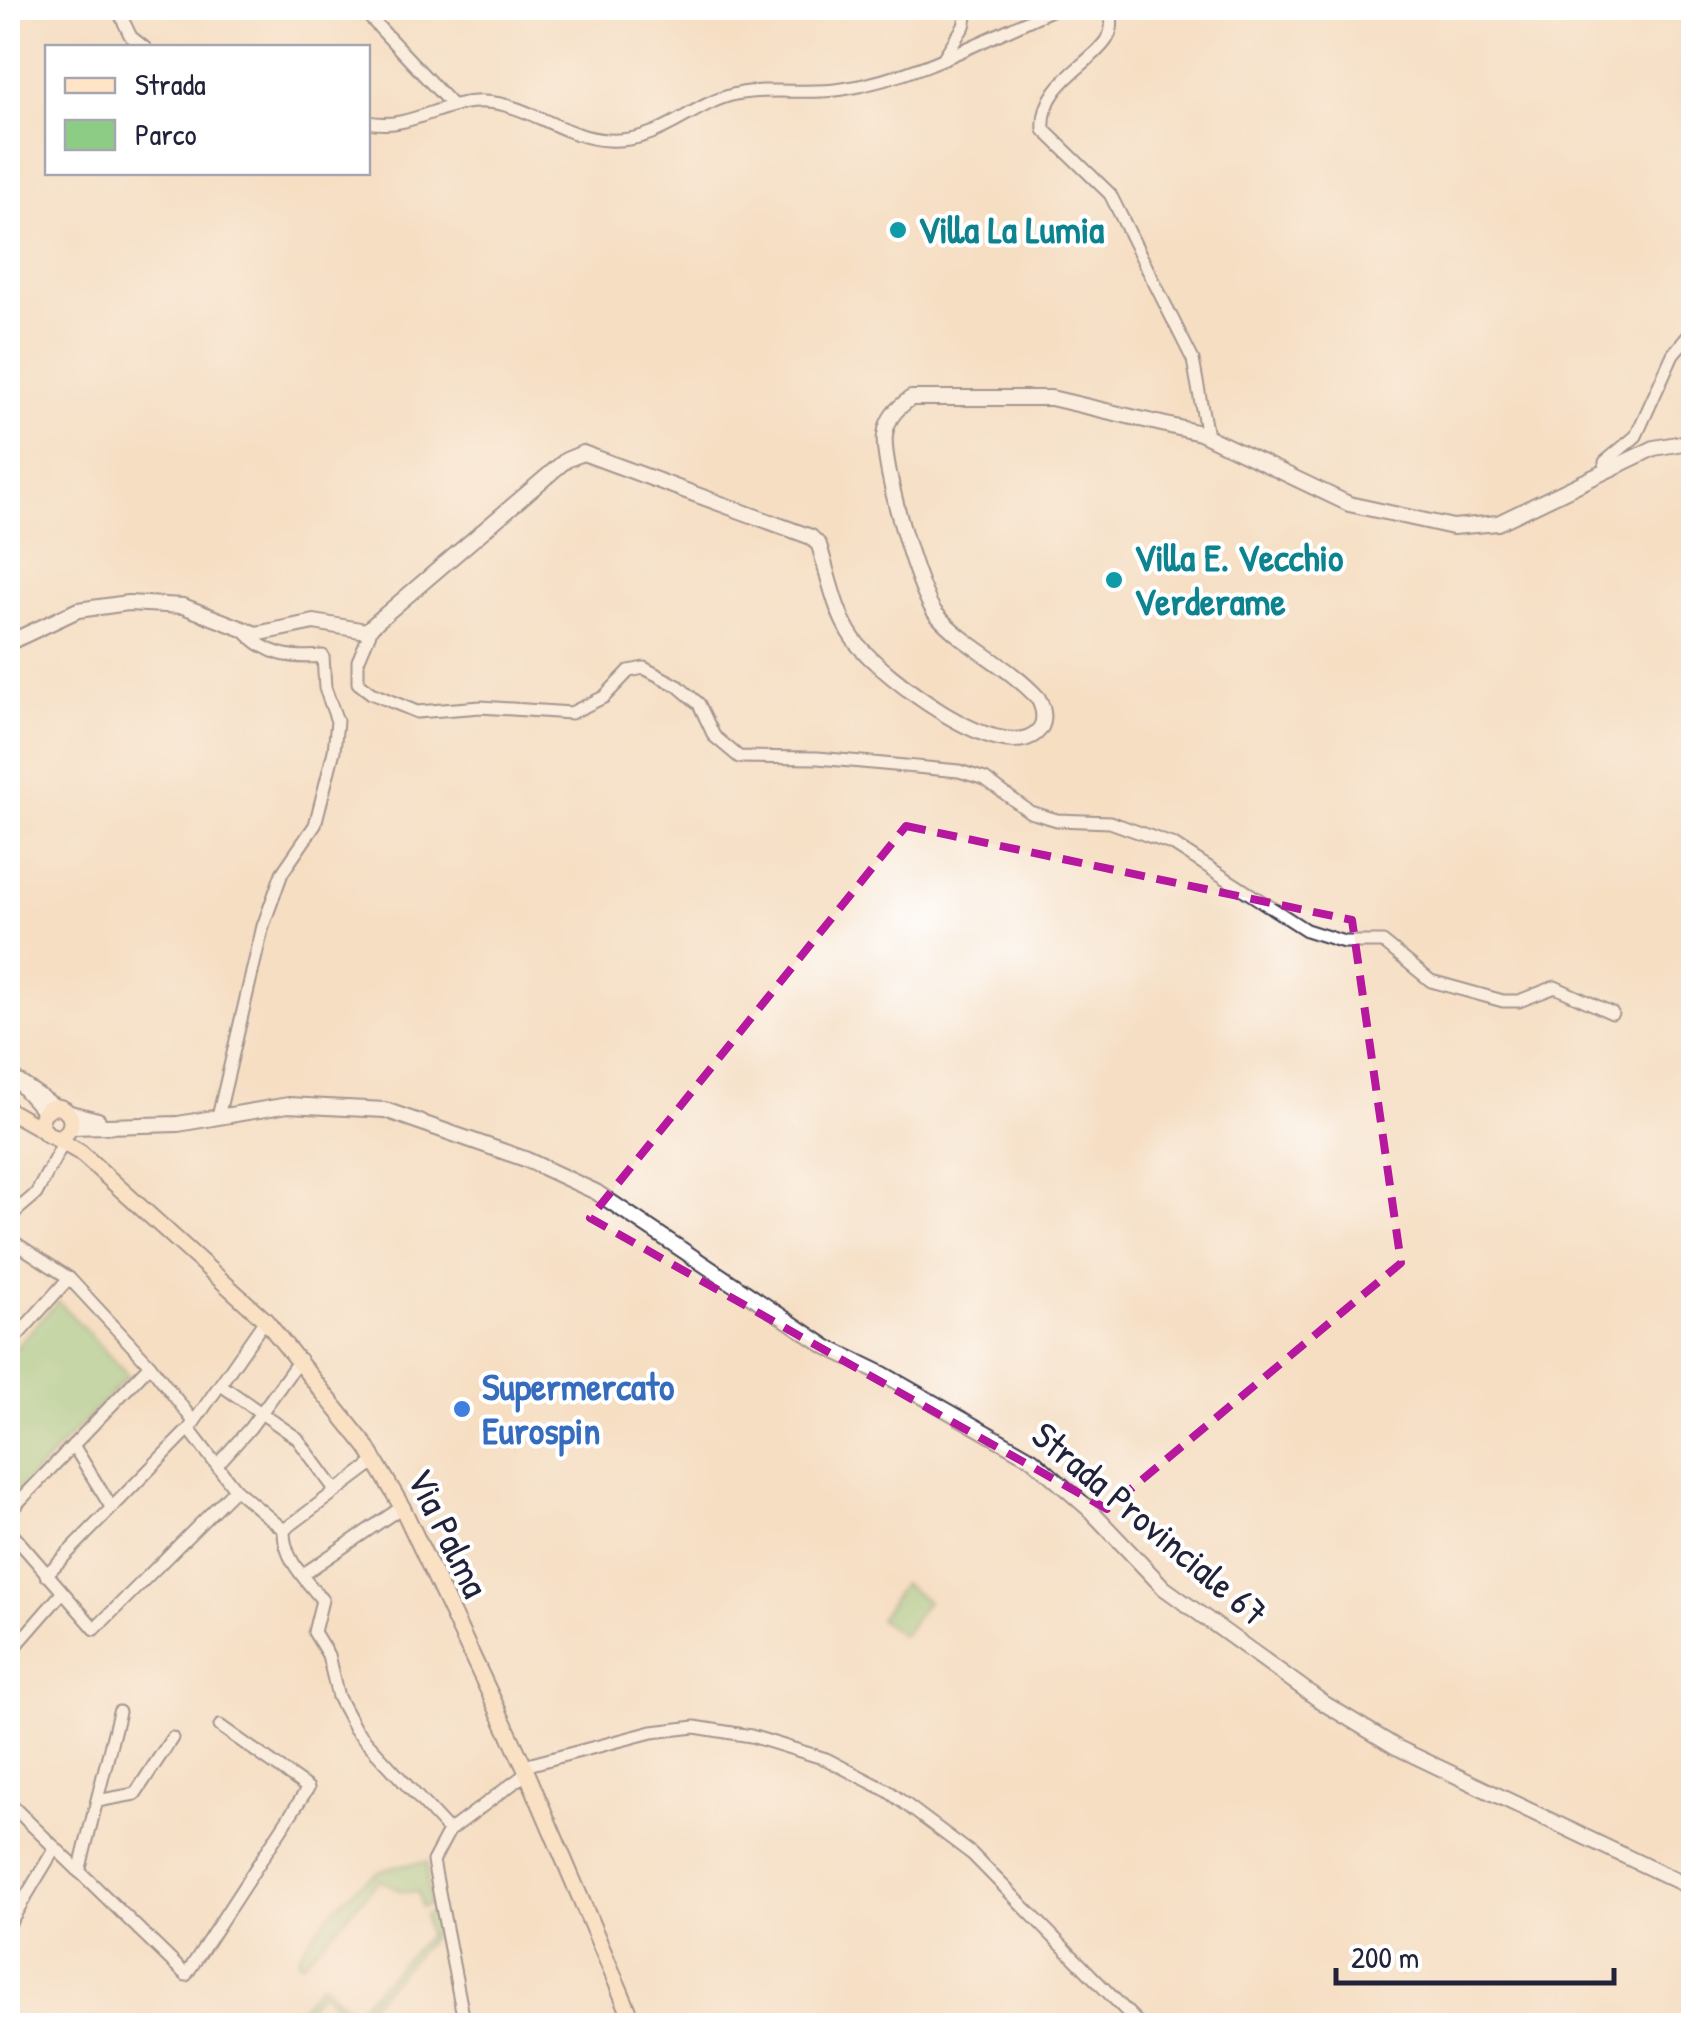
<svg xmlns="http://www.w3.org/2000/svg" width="1701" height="2033" font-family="'Patrick Hand',sans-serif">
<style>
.green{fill:#8ccc84;stroke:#577760;stroke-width:2.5}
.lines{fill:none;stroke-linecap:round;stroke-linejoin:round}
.minor-casing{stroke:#423e4f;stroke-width:15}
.tertiary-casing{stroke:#423e4f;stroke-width:18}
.secondary-casing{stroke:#423e4f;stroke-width:19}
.minor{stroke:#fff;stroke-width:11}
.tertiary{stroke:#fff;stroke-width:14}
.secondary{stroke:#ffe4c6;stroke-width:15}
.marked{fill:none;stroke:#b5179e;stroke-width:8;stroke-dasharray:20 12;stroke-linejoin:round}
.culture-dot{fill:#0f9aa8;stroke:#fff;stroke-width:4}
.shop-dot{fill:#3f7fe0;stroke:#fff;stroke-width:4}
.labels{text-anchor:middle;stroke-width:8;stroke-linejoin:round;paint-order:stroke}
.culture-label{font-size:38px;font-weight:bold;fill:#0d838f;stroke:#fff;text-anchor:start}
.shop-label{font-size:38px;font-weight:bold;fill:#366cbe;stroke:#fff;text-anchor:start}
.street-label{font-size:38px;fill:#22223b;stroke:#fff}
</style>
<rect width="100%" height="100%" fill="#fff"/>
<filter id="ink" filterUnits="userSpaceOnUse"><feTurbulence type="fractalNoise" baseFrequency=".01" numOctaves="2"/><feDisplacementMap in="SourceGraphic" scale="20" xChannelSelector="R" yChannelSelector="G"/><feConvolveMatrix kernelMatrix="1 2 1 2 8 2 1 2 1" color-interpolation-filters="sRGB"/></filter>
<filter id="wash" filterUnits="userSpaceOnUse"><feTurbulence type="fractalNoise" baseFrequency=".0048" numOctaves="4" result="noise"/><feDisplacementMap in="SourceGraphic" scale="40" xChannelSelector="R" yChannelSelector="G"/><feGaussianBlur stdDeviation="2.25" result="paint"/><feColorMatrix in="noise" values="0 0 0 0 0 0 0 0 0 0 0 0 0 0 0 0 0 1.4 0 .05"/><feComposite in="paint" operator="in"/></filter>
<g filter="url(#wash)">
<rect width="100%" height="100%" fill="#f5dec3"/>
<g class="green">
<path d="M 58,1301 L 128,1376 L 15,1494 L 8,1486 L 8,1356 Z"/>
<path d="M 903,1584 L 927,1601 L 903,1636 L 879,1619 Z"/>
<path d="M 427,1862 L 429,1905 L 422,1908 L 418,1892 L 402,1892 L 380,1880 L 301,1964 L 297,1960 C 308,1934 360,1877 387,1869 C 400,1865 414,1864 427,1862 Z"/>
<path d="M 434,1912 L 437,1924 L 428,1942 L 354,2021 L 321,1991 L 292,2025 L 284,2025 L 321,1983 L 353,2013 L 428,1935 L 424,1915 Z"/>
</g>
</g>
<g filter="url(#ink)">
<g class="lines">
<g class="minor-casing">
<g id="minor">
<path d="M 117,8 L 131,37 L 145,48"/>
<path d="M 361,8 L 451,104"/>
<path d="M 1108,8 C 1131,57 1039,67 1044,130 L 1110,194 L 1193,360 L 1207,436"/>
<path d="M 944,57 L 964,26 L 968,8"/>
<path d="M 368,122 C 411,131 443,99 485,102 C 529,104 563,138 608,140 C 662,143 690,104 736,94 C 770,87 808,95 843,89 C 918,77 987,38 1056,8"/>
<path d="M 1605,471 L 1605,462 L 1636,436 L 1673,354 L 1694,329"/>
<path d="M 372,628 L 358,661 L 358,683 L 371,693 L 417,712 L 481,707 L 571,713 L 604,697 L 629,671 L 644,668 L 678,686 L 699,704 L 714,736 L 739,757 L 818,758 L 959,771 L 985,779 L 1030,812 L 1057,820 L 1110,822 L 1174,845 L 1306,930 L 1344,942 L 1383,942 L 1431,981 L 1503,1001 L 1519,1001 L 1555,987 L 1612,1013"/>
<path d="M 8,1073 L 64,1111"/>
<path d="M 19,1085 L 43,1112"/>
<path d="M 218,1117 L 263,926 L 282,873 L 315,825 L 334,751 L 337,721 L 325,688 L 323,656 C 291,659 267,655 245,632"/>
<path d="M 8,1218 L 36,1194 L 69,1132"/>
<path d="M 8,1238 L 69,1278 L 150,1365 L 194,1422 L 189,1429 L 235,1489 L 284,1530"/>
<path d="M 8,1346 L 69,1278"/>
<path d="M 221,1385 L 297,1438 L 336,1491"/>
<path d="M 194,1422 L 265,1320"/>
<path d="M 73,1445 L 111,1507"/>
<path d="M 217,1465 L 250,1428 L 300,1359"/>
<path d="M 8,1513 L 150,1365"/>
<path d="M 8,1529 L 95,1629 L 235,1489"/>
<path d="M 284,1530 C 283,1558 305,1579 322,1600 L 314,1632 L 328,1655 L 338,1697 L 355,1729 L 449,1831"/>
<path d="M 284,1530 L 376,1461"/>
<path d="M 46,1575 L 189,1429"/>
<path d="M 302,1575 L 402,1507"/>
<path d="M 8,1655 L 62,1593"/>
<path d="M 524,1766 L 652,1732 L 695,1727 L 751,1736 L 826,1759 L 888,1791 L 972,1854 L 1141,2026"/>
<path d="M 97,1801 L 135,1794 L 172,1738"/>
<path d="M 8,1802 L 186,1975 L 308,1788 L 220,1726"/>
<path d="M 79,1872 L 119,1712"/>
<path d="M 8,1926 L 55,1848"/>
<path d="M 8,2018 L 18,2026"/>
<path d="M 465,2026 L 433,1861 L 449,1831 L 527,1773"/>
</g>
</g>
<g class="tertiary-casing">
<g id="tertiary">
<path d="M 8,643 L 78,610 L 128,603 L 183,606 L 256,634 L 314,622 L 366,631 L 566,460 L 583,453 L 811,537 L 819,545 C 829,577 836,619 858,645 C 884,676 997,765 1036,733 C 1047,724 1044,709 1038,698 C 1008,665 965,647 936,614 C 918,593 881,463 885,435 C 887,418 897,408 911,398 L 1051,398 L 1200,433 L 1349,504 L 1453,527 L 1498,523 L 1654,448 L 1694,441"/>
<path d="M 66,1112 L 98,1120"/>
<path d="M 71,1127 L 178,1124 L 288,1105 L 385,1110 L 525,1159 L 596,1192 L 827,1347 L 883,1374 L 1032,1459 L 1089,1509 L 1164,1588 L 1325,1704 L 1396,1747 L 1694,1889"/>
</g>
</g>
<g class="secondary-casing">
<g id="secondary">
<circle cx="56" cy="1122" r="15"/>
<path d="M 8,1110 L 45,1131"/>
<path d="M 50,1135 L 81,1153 L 265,1320 L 367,1447 L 402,1507 L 524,1766 L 635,2026"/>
</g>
</g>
<use href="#minor" class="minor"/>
<use href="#tertiary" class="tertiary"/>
<use href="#secondary" class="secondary"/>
</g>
</g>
<path d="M0 0H1701V2033H0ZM 906,826 L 1352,920 L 1401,1263 L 1107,1509 L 590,1218 Z" fill="#f5dec3" fill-opacity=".55" fill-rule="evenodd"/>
<path class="marked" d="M 906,826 L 1352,920 L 1401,1263 L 1107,1509 L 590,1218 Z"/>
<g class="culture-dot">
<circle cx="898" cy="230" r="10"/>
<circle cx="1114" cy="580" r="10"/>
</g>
<circle class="shop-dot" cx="462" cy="1409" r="10"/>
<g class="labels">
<g class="culture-label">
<text x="918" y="243">Villa La Lumia</text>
<text x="1134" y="571">Villa E. Vecchio<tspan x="1134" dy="44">Verderame</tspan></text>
</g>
<g class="shop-label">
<text x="482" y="1400">Supermercato<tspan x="482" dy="44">Eurospin</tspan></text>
</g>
<g class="street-label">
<text transform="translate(1150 1524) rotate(40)" y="13">Strada Provinciale 67</text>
<text transform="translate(448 1533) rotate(64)" y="13">Via Palma</text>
</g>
</g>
<rect width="1701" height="2033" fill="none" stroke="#fff" stroke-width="40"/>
<rect x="45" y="45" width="325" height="130" fill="#ffffff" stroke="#a7a7b1" stroke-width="2.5"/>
<rect x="65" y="78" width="50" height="15" fill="#ffe4c6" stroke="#a7a7b1" stroke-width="2.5"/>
<text x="135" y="95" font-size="30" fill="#22223b">Strada</text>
<rect x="65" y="120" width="50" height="30" fill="#8ccc84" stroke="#a7a7b1" stroke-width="2.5"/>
<text x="135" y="145" font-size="30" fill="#22223b">Parco</text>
<path d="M1336 1968v15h278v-15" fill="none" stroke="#22223b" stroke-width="5"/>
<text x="1351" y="1968" font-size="30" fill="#22223b" stroke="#ffffff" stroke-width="8" paint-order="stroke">200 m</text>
</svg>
